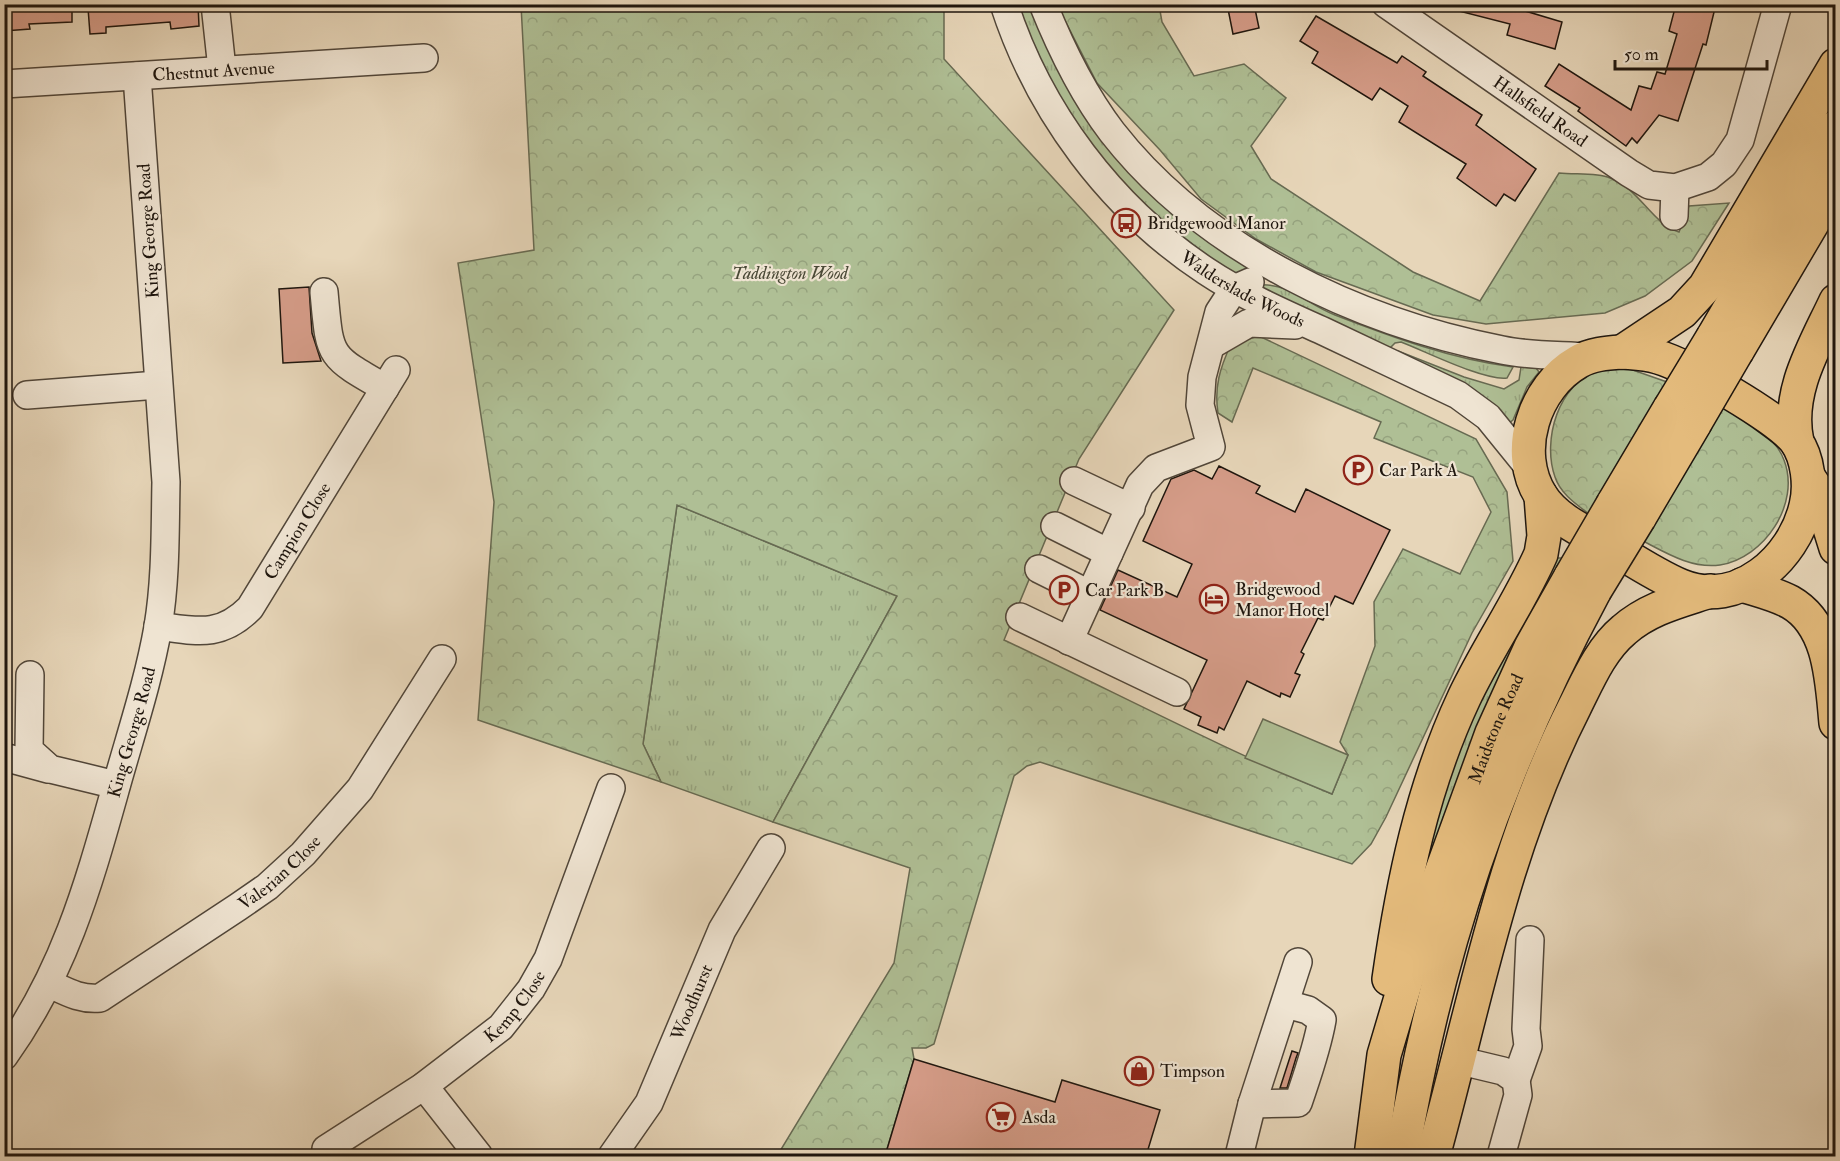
<svg xmlns="http://www.w3.org/2000/svg" width="1840" height="1161" font-family="'IM FELL Double Pica',serif">
<style>
.grass{fill:url(#grass-tufts);stroke:#676a52;stroke-width:1.5}
.forest{fill:url(#forest-crowns);stroke:#676a52;stroke-width:1.5}
.pitch{fill:#afbf95;stroke:#676a52;stroke-width:1.5}
.building{fill:#d59c88;stroke:#1f160e;stroke-width:1.5}
.lines{fill:none;stroke-linecap:round;stroke-linejoin:round}
.minor-casing{stroke:#514639;stroke-width:30}
.major-casing{stroke:#1f160e;stroke-width:36}
.minor{stroke:#efe4d2;stroke-width:27}
.major{stroke:#e4bb7c;stroke-width:33}
.major-bridge-casing{stroke:#1f160e;stroke-width:36;stroke-linecap:butt}
.major-bridge{stroke:#e4bb7c;stroke-width:33}
.labels{text-anchor:middle;stroke-width:4.5;stroke-linejoin:round;paint-order:stroke}
.street-label{font-size:18px;fill:#1f160e;stroke:#efe4d2}
.poi-label{font-size:18px;fill:#1f160e;stroke:#efe4d2;text-anchor:start}
.park-label{font-size:18px;font-style:italic;fill:#4a4936;stroke:#efe4d2}
</style>
<defs>
<pattern id="grass-tufts" width="24" height="20" patternUnits="userSpaceOnUse" patternTransform="scale(1.5)"><rect width="24" height="20" fill="#afbf95"/><path d="M3 7l-1-3M5 7V3M7 7l1-3M15 17l-1-3M17 17v-4M19 17l1-3" fill="none" stroke="#96a37f"/></pattern>
<pattern id="forest-crowns" width="20" height="18" patternUnits="userSpaceOnUse" patternTransform="scale(1.5)"><rect width="20" height="18" fill="#afbf95"/><path d="M2 6a3 3 0 1 1 6 0M12 15a3 3 0 1 1 6 0" fill="none" stroke="#96a37f"/></pattern>
</defs>
<rect width="100%" height="100%" fill="#e7d6b9"/>
<filter id="stains"><feTurbulence type="fractalNoise" baseFrequency=".00333" numOctaves="4"/><feColorMatrix values="0 0 0 0 .2 0 0 0 0 .09 0 0 0 0 .02 0 0 0 .5 -.17"/></filter>
<radialGradient id="worn" r=".72"><stop offset=".6" stop-color="#630" stop-opacity="0"/><stop offset="1" stop-color="#630" stop-opacity=".3"/></radialGradient>
<g class="grass">
<path d="M 1015,5 L 1031,5 L 1147,190 L 1194,231 L 1254,272 L 1238,277 C 1163,233 1095,166 1053,88 C 1039,62 1028,32 1015,5 Z"/>
<path d="M 1259,285 C 1291,283 1306,304 1335,315 C 1392,337 1451,359 1513,367 L 1507,378 C 1484,381 1425,351 1401,342 L 1395,343 L 1388,350 L 1261,291 Z"/>
<path d="M 1398,351 L 1464,377 L 1504,389 L 1519,380 L 1521,367 L 1536,368 L 1539,372 L 1527,387 L 1513,420 L 1509,423 Z"/>
<path d="M 677,505 L 897,596 L 773,822 L 661,782 L 643,744 Z"/>
<path d="M 1551,558 L 1563,558 L 1423,887 L 1430,816 L 1454,753 Z"/>
</g>
<g class="forest">
<path d="M 521,5 L 944,5 L 944,59 L 1174,310 L 1079,459 L 1004,640 C 1113,691 1220,748 1332,794 L 1348,755 L 1340,742 L 1375,646 L 1374,602 L 1403,549 L 1460,574 L 1491,512 L 1473,477 L 1374,438 L 1381,422 L 1253,368 L 1232,422 L 1218,413 C 1214,387 1220,368 1231,344 L 1259,336 L 1476,439 L 1507,492 L 1513,561 L 1472,633 L 1386,817 L 1371,844 L 1352,864 L 1040,762 L 1027,766 L 1014,776 L 934,1044 L 926,1048 L 912,1048 L 914,1059 L 885,1156 L 777,1156 L 894,963 L 910,868 L 773,822 L 897,596 L 677,505 L 643,744 L 661,782 L 478,720 L 494,502 L 458,263 L 534,250 Z"/>
<path d="M 1057,5 L 1159,5 L 1162,22 L 1194,76 L 1244,64 L 1286,98 L 1251,146 L 1271,179 L 1413,272 L 1480,301 L 1559,173 C 1574,175 1596,172 1610,178 C 1640,189 1651,223 1679,232 L 1689,206 L 1729,203 L 1692,261 L 1645,296 L 1605,313 L 1486,324 L 1433,315 L 1316,272 L 1256,239 L 1201,199 L 1160,150 L 1097,83 Z"/>
<path d="M 1627,368 L 1667,382 L 1589,514 C 1576,504 1560,493 1555,477 C 1542,441 1558,382 1599,371 C 1607,368 1618,369 1627,368 Z"/>
<path d="M 1723,407 C 1745,420 1775,435 1784,460 C 1801,504 1764,558 1720,565 C 1692,569 1666,553 1643,541 Z"/>
</g>
<path class="pitch" d="M 1263,719 L 1348,755 L 1332,794 L 1245,758 Z"/>
<g class="building">
<path d="M 4,4 L 72,4 L 72,22 L 29,24 L 30,29 L 4,31 Z"/>
<path d="M 137,4 L 198,4 L 199,26 L 171,29 L 170,22 L 106,27 L 106,33 L 90,34 L 88,8 Z"/>
<path d="M 1227,4 L 1254,4 L 1259,28 L 1233,34 Z"/>
<path d="M 1456,4 L 1502,4 L 1562,22 L 1555,49 L 1507,35 L 1510,24 L 1455,10 Z"/>
<path d="M 1687,4 L 1716,4 L 1706,45 L 1703,44 L 1678,121 L 1659,115 L 1637,143 L 1632,138 L 1626,146 L 1578,111 L 1580,108 L 1545,86 L 1559,64 L 1631,110 L 1639,86 L 1651,89 L 1657,72 L 1665,74 L 1677,34 L 1669,31 L 1675,8 L 1685,10 Z"/>
<path d="M 1316,16 L 1397,63 L 1402,56 L 1426,72 L 1423,76 L 1482,115 L 1476,125 L 1536,169 L 1515,201 L 1504,194 L 1496,206 L 1457,178 L 1466,164 L 1399,122 L 1408,106 L 1380,88 L 1372,100 L 1312,63 L 1318,52 L 1300,41 Z"/>
<path d="M 309,287 L 312,333 L 321,361 L 283,363 L 279,289 Z"/>
<path d="M 1219,466 L 1260,486 L 1256,493 L 1295,512 L 1306,489 L 1390,530 L 1353,604 L 1335,596 L 1323,620 L 1318,618 L 1301,652 L 1304,654 L 1295,673 L 1300,675 L 1290,697 L 1281,693 L 1280,697 L 1247,681 L 1224,730 L 1219,727 L 1217,733 L 1198,725 L 1201,717 L 1184,709 L 1207,660 L 1100,610 L 1118,570 L 1177,597 L 1192,564 L 1143,541 L 1171,479 L 1194,470 L 1212,479 Z"/>
<path d="M 1292,1051 L 1298,1053 L 1296,1058 L 1287,1088 L 1280,1088 Z"/>
<path d="M 914,1059 L 1055,1102 L 1062,1080 L 1160,1110 L 1146,1156 L 885,1156 Z"/>
</g>
<g class="lines">
<g class="minor-casing">
<g id="minor">
<path d="M 215,4 L 222,69"/>
<path id="s1" d="M 1004,4 C 1039,112 1111,208 1206,271 C 1242,295 1283,313 1323,331 C 1368,352 1413,374 1458,395 L 1488,417 L 1531,470"/>
<path d="M 1043,4 C 1061,49 1083,94 1112,132 C 1204,250 1358,322 1502,350 C 1530,356 1560,355 1588,357"/>
<path id="s2" d="M 1386,4 L 1629,173 L 1649,185 L 1675,188 L 1708,177 L 1724,164 L 1740,140 L 1778,4"/>
<path id="s3" d="M 4,84 L 424,58"/>
<path d="M 1674,216 L 1675,188"/>
<path d="M 324,292 C 330,357 327,355 385,388"/>
<path d="M 1211,345 L 1249,323 L 1295,325"/>
<path d="M 27,395 L 158,385"/>
<path d="M 1074,481 L 1131,508"/>
<path d="M 1055,526 L 1109,553"/>
<path d="M 1039,569 L 1089,594"/>
<path d="M 1020,617 L 1177,692"/>
<path id="s4" d="M 158,626 C 197,631 220,638 250,608 L 396,370"/>
<path d="M 1069,641 L 1140,485 L 1156,468 L 1211,447 L 1200,405 L 1202,377 L 1219,312 L 1234,289 L 1250,282"/>
<path d="M 30,675 L 29,750 L 50,769 L 116,785"/>
<path d="M 4,757 L 48,769"/>
<path id="s5" d="M 50,984 C 67,992 81,1000 100,998 L 238,907 L 267,887 L 303,854 L 360,789 L 442,659"/>
<path id="s6" d="M 4,1056 C 63,974 87,890 114,794 C 129,739 148,684 158,627 C 166,579 165,530 166,482 L 137,76"/>
<path d="M 1457,1060 L 1503,1071 L 1516,1080 L 1518,1095 L 1501,1156"/>
<path d="M 1516,1080 L 1528,1046 L 1526,1029 L 1530,940"/>
<path d="M 424,1086 L 479,1156"/>
<path d="M 1252,1104 L 1298,1103 C 1307,1076 1317,1049 1322,1020 L 1308,1010 L 1286,1004"/>
<path id="s7" d="M 326,1149 L 424,1086 L 501,1027 L 531,989 L 548,959 L 611,788"/>
<path id="s8" d="M 612,1156 L 649,1103 L 722,930 L 771,848"/>
<path d="M 1239,1156 L 1252,1104 L 1298,962"/>
</g>
</g>
<g class="major-casing">
<g id="major">
<path d="M 1713,337 L 1836,127"/>
<path d="M 1737,351 L 1836,183"/>
<path d="M 1622,352 C 1634,353 1646,353 1658,357 C 1687,365 1778,418 1796,441 C 1808,458 1811,486 1806,506 C 1794,559 1738,609 1681,586 C 1657,576 1633,560 1610,546 C 1587,533 1556,520 1541,496 C 1513,452 1534,387 1578,362 C 1591,354 1607,353 1622,352 Z"/>
<path d="M 1622,352 L 1682,312 L 1705,287 L 1836,65"/>
<path d="M 1797,442 C 1786,392 1815,346 1836,301"/>
<path d="M 1809,478 L 1819,493 L 1836,548"/>
<path d="M 1613,504 L 1670,408"/>
<path d="M 1639,518 L 1695,423"/>
<path d="M 1742,585 C 1758,590 1775,594 1790,602 C 1831,625 1832,682 1836,723"/>
<path d="M 1389,979 C 1403,882 1422,788 1464,698 C 1487,649 1519,604 1541,554 L 1544,536 L 1541,496"/>
<path id="s9" d="M 1371,1156 L 1384,1055 L 1424,920 L 1492,733 L 1531,647 L 1571,576"/>
<path d="M 1402,1156 C 1437,949 1495,776 1595,590"/>
<path d="M 1433,1156 C 1475,1004 1502,849 1575,706 C 1588,680 1601,649 1624,630 C 1649,608 1680,601 1710,591"/>
</g>
</g>
<use href="#minor" class="minor"/>
<use href="#major" class="major"/>
<g class="major-bridge-casing">
<g id="major-bridge">
<path d="M 1670,408 L 1713,337"/>
<path d="M 1695,423 L 1737,351"/>
<path d="M 1571,576 L 1613,504"/>
<path d="M 1595,590 L 1639,518"/>
</g>
</g>
<use href="#major-bridge" class="major-bridge"/>
</g>
<defs>
<g id="bus-ring" transform="scale(1.5)"><circle r="9.5" fill="#efe4d2" stroke="#8f2418" stroke-width="1.5"/><path d="M-5-6H5V4H4V6H2V4H-2V6H-4V4H-5ZM-3.5-4V0h7V-4ZM-3.5 1.2v1.5H-2V1.2ZM2 1.2v1.5H3.5V1.2Z" fill="#8f2418"/></g>
<g id="parking-ring" transform="scale(1.5)"><circle r="9.5" fill="#efe4d2" stroke="#8f2418" stroke-width="1.5"/><path d="M-3.5-5.5H1a3.5 3.5 0 0 1 0 7H-1V5.5H-3.5ZM-1-3.4V-.6H.8a1.4 1.4 0 0 0 0-2.8Z" fill="#8f2418"/></g>
<g id="hotel-ring" transform="scale(1.5)"><circle r="9.5" fill="#efe4d2" stroke="#8f2418" stroke-width="1.5"/><path d="M-6-4.5h1.5V1H6V5H4.5V3h-9V5H-6ZM-4 0a1.8 1.8 0 1 1 3.6 0ZM.5 0V-2.5h3Q6-2.5 6 0Z" fill="#8f2418"/></g>
<g id="shop-ring" transform="scale(1.5)"><circle r="9.5" fill="#efe4d2" stroke="#8f2418" stroke-width="1.5"/><path d="M-5-2.5h2.3a2.7 3.5 0 0 1 5.4 0H5L5.5 6h-11ZM-1.5-2.5h3a1.5 2.3 0 0 0-3 0Z" fill="#8f2418"/></g>
<g id="supermarket-ring" transform="scale(1.5)"><circle r="9.5" fill="#efe4d2" stroke="#8f2418" stroke-width="1.5"/><path d="M-6-5.5h2.5l.6 2H6L4.5 2H-2.5L-4.4-4H-6ZM-1.5 3.2a1.3 1.3 0 1 0 .1 0ZM3 3.2a1.3 1.3 0 1 0 .1 0Z" fill="#8f2418"/></g>
</defs>
<g fill-rule="evenodd">
<use href="#bus-ring" x="1126" y="223"/>
<use href="#parking-ring" x="1358" y="470"/>
<use href="#parking-ring" x="1064" y="590"/>
<use href="#hotel-ring" x="1214" y="599"/>
<use href="#shop-ring" x="1139" y="1071"/>
<use href="#supermarket-ring" x="1001" y="1117"/>
</g>
<g class="labels">
<g class="street-label">
<text dy="6" stroke="none"><textPath href="#s3" startOffset="210">Chestnut Avenue</textPath></text>
<text dy="6" stroke="none"><textPath href="#s2" startOffset="188">Hallsfield Road</textPath></text>
<text transform="translate(148 231) rotate(-94)" y="6">King George Road</text>
<text dy="6" stroke="none"><textPath href="#s1" startOffset="382">Walderslade Woods</textPath></text>
<text dy="6" stroke="none"><textPath href="#s4" startOffset="189">Campion Close</textPath></text>
<text dy="6" stroke="none"><textPath href="#s9" startOffset="447">Maidstone Road</textPath></text>
<text dy="6" stroke="none"><textPath href="#s6" startOffset="350">King George Road</textPath></text>
<text dy="6" stroke="none"><textPath href="#s5" startOffset="272">Valerian Close</textPath></text>
<text dy="6" stroke="none"><textPath href="#s8" startOffset="174">Woodhurst</textPath></text>
<text dy="6" stroke="none"><textPath href="#s7" startOffset="238">Kemp Close</textPath></text>
</g>
<g class="poi-label">
<text x="1147" y="229">Bridgewood Manor</text>
<text x="1379" y="476">Car Park A</text>
<text x="1235" y="595">Bridgewood<tspan x="1235" dy="21">Manor Hotel</tspan></text>
<text x="1085" y="596">Car Park B</text>
<text x="1160" y="1077">Timpson</text>
<text x="1022" y="1123">Asda</text>
</g>
<g class="park-label">
<text x="790" y="279">Taddington Wood</text>
</g>
</g>
<rect width="1840" height="1161" fill="none" stroke="#e7d6b9" stroke-width="24"/>
<rect x="6" y="6" width="1828" height="1149" fill="none" stroke="#1f160e" stroke-width="3"/>
<rect x="12" y="12" width="1816" height="1137" fill="none" stroke="#1f160e" stroke-width="1.5"/>
<path d="M1615 60v9h152v-9" fill="none" stroke="#1f160e" stroke-width="3"/>
<text x="1624" y="60" font-size="18" fill="#1f160e" stroke="#efe4d2" stroke-width="4.5" paint-order="stroke">50 m</text>
<rect width="100%" height="100%" filter="url(#stains)"/>
<rect width="100%" height="100%" fill="url(#worn)"/>
</svg>
